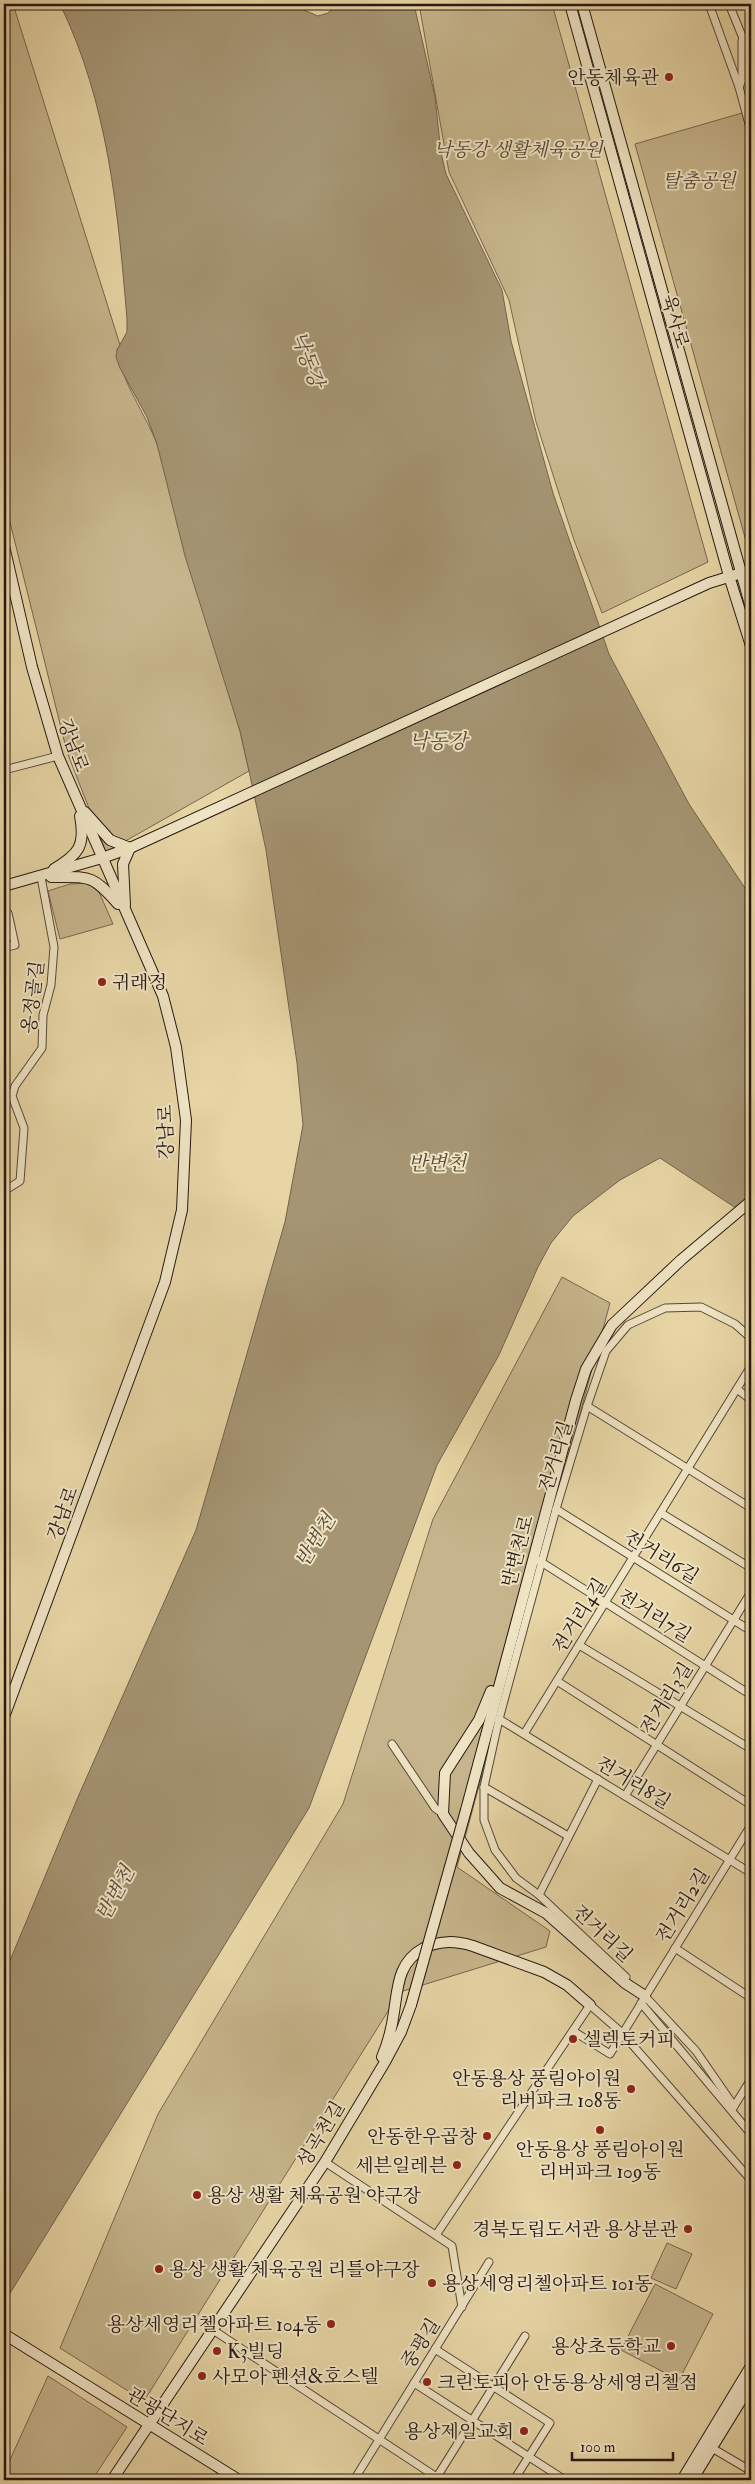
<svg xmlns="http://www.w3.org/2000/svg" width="755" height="2484" font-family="'IM FELL Double Pica','Noto Serif KR',serif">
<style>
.green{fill:#c6b58c;stroke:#766650}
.water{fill:#a59573;stroke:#72634d}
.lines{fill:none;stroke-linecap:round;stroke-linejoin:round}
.street-casing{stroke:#564738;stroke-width:9}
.secondary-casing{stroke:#261813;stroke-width:12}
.street{stroke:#efe4c4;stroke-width:7}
.secondary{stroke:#efe4c4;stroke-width:10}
.secondary-bridge-casing{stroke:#261813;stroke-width:12;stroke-linecap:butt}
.secondary-bridge{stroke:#efe4c4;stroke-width:10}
.poi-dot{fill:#8f2418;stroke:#efe4c4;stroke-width:2}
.labels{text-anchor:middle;stroke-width:4;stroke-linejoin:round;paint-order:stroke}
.poi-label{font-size:19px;fill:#261813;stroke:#efe4c4;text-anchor:end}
.park-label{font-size:19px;font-style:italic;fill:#564737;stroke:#efe4c4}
.street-label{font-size:19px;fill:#261813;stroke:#efe4c4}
.water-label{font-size:20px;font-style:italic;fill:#594a39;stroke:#efe4c4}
</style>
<rect width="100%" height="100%" fill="#e7d5a5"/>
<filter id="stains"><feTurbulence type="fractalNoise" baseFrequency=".004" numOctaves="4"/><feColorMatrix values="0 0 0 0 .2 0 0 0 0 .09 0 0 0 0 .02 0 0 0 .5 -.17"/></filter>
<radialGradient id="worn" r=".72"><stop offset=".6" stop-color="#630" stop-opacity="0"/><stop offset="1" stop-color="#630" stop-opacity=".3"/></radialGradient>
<g class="green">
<path d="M 4,4 L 13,4 L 120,345 L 117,350 C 122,383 145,413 157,444 L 240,731 L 249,771 L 106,852 L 67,752 L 4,498 Z"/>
<path d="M 419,4 L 552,4 L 708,562 L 602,613 L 574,540 L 536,422 L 509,300 L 449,172 Z"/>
<path d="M 742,113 L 751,146 L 751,559 L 635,144 Z"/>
<path d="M 88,883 L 99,892 L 113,924 L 60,939 L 48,891 L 70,884 Z"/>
<path d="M 562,1277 L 610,1303 L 457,1867 L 550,1931 L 546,1947 L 400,1992 L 144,2401 L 60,2348 L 158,2114 L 343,1804 L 433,1519 Z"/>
<path d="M 667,2243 L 692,2254 L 676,2289 L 651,2278 Z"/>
<path d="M 655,2284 L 713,2314 L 679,2380 L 621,2350 Z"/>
<path d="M 48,2376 L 127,2427 L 92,2480 L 4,2480 L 4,2473 Z"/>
</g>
<path class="water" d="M 60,4 L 290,4 L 318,16 L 328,13 L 336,4 L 414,4 L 435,97 L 441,153 L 446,174 L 502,290 L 511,341 L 553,493 L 609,654 L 689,804 L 751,897 L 751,1218 L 660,1158 L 620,1180 L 573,1216 L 551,1243 L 538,1267 L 499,1355 L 437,1465 L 309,1808 L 4,2303 L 4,1975 L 78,1797 L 196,1530 L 285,1222 L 303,1125 L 297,1063 L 266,850 L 249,771 L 240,731 L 185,556 L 157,444 L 147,417 L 120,368 L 116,357 L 117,350 L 127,332 L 127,319 C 118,210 108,103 60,4 Z"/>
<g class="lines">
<g class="street-casing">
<g id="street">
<path d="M 709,4 L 739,87 L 751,131"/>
<path d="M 729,4 L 751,58"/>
<path d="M 739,87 L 742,80 L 742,41"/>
<path d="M 4,770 L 58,756"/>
<path d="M 4,914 L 8,913 L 15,945 L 4,948"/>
<path d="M 4,1191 L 20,1181 L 24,1128 L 12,1096 L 15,1086 L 42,1048 L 43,1015 L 51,985 L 54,947 L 41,877"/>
<path d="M 737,1389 L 751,1400"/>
<path d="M 587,1406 L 751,1508"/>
<path d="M 556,1509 L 751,1631"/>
<path d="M 661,1513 L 751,1568"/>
<path d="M 538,1560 L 751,1695"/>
<path d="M 579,1645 L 751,1749"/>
<path d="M 557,1681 L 751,1805"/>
<path d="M 499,1719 L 751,1873"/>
<path d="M 524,1734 L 751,1366"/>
<path d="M 392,1744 L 435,1808 L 443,1814"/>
<path d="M 484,1787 L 568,1836"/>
<path d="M 625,1796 L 751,1592"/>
<path d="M 539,1895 L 598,1779"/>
<path d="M 675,1948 L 751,1998"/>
<path d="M 626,1977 L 539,1895 L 516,1878 L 495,1850 L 484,1820 L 484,1787 L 499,1719 L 556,1509 L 587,1406 L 606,1351 L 628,1325 L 665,1308 L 701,1307 L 735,1324 L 751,1338"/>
<path d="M 642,1993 L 696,2051 L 734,2106"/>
<path d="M 641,2003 L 751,2134"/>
<path d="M 573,2031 L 610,2054 L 751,1825"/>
<path d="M 733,2108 L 751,2079"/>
<path d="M 325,2162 L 452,2246 L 462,2307"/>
<path d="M 436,2235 L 590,2005 L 622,2033 L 751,2180"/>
<path d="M 213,2330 L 441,2480"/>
<path d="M 435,2349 L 550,2423 L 514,2480"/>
<path d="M 414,2383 L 565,2480"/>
<path d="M 712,2448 L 751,2471"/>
<path d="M 221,2480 L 227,2473"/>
<path d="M 354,2480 L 489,2262"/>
<path d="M 435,2480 L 525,2336"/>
</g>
</g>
<g class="secondary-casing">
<g id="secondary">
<path d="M 570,4 L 729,576 L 751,646"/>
<path d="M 582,4 L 751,608"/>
<path d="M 4,546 L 32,667 L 58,756 L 163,996 L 176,1047 L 186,1120 L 182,1210 L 165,1282 L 4,1717"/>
<path d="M 85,812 L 110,840 L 130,848"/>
<path d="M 54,869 C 78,855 86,846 80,816"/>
<path d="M 51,877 C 90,877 92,874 118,904"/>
<path d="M 4,886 L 102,858 L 130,848 L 709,583 L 751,570"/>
<path d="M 125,905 L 123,864 L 130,848"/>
<path d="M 491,1691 L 479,1720 L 445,1773 L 443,1814 L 469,1853 L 500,1888 L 546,1913 L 625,1983 L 645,1996"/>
<path d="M 466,1810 L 576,1400 L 586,1369 L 612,1325 L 681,1260 L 751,1201"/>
<path d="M 382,2057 C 388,2043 392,2027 394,2012 C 398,1986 398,1962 424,1948 C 441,1940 456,1941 473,1946 L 544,1972 L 567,1985 L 590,2005"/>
<path d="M 4,2334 L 239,2480"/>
<path d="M 112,2480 L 325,2162 L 385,2062 L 401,2032 L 411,2005"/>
<path d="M 682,2480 L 751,2366"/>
<path d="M 692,2480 L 751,2384"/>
</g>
</g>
<use href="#street" class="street"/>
<use href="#secondary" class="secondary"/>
<g class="secondary-bridge-casing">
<path id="secondary-bridge" d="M 411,2005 L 466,1810"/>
</g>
<use href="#secondary-bridge" class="secondary-bridge"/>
</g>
<g class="poi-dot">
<circle cx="669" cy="77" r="5"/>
<circle cx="102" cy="982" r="5"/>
<circle cx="573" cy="2039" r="5"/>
<circle cx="631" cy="2089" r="5"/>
<circle cx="600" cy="2130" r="5"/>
<circle cx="487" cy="2136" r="5"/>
<circle cx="457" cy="2165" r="5"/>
<circle cx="197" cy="2195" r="5"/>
<circle cx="688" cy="2229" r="5"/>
<circle cx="159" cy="2269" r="5"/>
<circle cx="432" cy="2283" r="5"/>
<circle cx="331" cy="2324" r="5"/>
<circle cx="671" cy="2346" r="5"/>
<circle cx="217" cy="2351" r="5"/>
<circle cx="202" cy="2376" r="5"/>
<circle cx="427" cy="2382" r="5"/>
<circle cx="524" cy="2431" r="5"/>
</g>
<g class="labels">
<g class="poi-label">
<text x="659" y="84">안동체육관</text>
<text x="112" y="989" text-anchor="start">귀래정</text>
<text x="583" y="2046" text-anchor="start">셀렉토커피</text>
<text x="621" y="2085">안동용상 풍림아이원<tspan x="621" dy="22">리버파크 108동</tspan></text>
<text x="477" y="2143">안동한우곱창</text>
<text x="600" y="2156" text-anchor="middle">안동용상 풍림아이원<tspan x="600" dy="22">리버파크 109동</tspan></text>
<text x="447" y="2172">세븐일레븐</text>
<text x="207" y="2202" text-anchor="start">용상 생활 체육공원 야구장</text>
<text x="678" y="2236">경북도립도서관 용상분관</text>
<text x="169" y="2276" text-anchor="start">용상 생활 체육공원 리틀야구장</text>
<text x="442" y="2290" text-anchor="start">용상세영리첼아파트 101동</text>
<text x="321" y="2331">용상세영리첼아파트 104동</text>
<text x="661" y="2353">용상초등학교</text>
<text x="227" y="2358" text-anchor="start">K3빌딩</text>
<text x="212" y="2383" text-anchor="start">사모아 펜션&amp;호스텔</text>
<text x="437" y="2389" text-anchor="start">크린토피아 안동용상세영리첼점</text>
<text x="514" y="2438">용상제일교회</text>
</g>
<g class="park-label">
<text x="518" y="156">낙동강 생활체육공원</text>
<text x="699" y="187">탈춤공원</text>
</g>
<g class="street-label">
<text transform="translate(676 321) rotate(74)" y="7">육사로</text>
<text transform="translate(74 745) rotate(70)" y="7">강남로</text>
<text transform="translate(32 997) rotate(-83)" y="7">옹정골길</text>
<text transform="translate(165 1132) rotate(-91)" y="7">강남로</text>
<text transform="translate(555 1456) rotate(-73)" y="7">전거리길</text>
<text transform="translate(62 1513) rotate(-70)" y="7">강남로</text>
<text transform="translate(517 1551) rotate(-75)" y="7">반변천로</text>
<text transform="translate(662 1556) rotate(32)" y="7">전거리6길</text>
<text transform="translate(579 1615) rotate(-58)" y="7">전거리4길</text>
<text transform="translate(655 1615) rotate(32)" y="7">전거리7길</text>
<text transform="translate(666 1698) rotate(-58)" y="7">전거리3길</text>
<text transform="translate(634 1782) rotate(31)" y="7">전거리8길</text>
<text transform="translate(682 1905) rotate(-58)" y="7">전거리2길</text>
<text transform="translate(603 1933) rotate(43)" y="7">전거리길</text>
<text transform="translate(320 2134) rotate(-59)" y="7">성곡천길</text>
<text transform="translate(420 2343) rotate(-58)" y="7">중평길</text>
<text transform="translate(168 2416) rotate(32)" y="7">관광단지로</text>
</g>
<g class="water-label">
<text transform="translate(308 359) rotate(70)" y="7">낙동강</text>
<text x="438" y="748">낙동강</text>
<text x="437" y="1170">반변천</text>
<text transform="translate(315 1540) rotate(-59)" y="7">반변천</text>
<text transform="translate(115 1893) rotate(-62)" y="7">반변천</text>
</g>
</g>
<rect width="755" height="2484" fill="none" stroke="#e7d5a5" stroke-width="20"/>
<rect x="5" y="5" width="745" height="2474" fill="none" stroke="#261813" stroke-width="2.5"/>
<rect x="10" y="10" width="735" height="2464" fill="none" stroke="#261813"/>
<path d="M572 2452v8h101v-8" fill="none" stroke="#261813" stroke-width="2.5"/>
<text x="580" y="2452" font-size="15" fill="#261813" stroke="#efe4c4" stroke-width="4" paint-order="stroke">100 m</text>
<rect width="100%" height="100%" filter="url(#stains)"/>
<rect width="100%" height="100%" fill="url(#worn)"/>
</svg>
